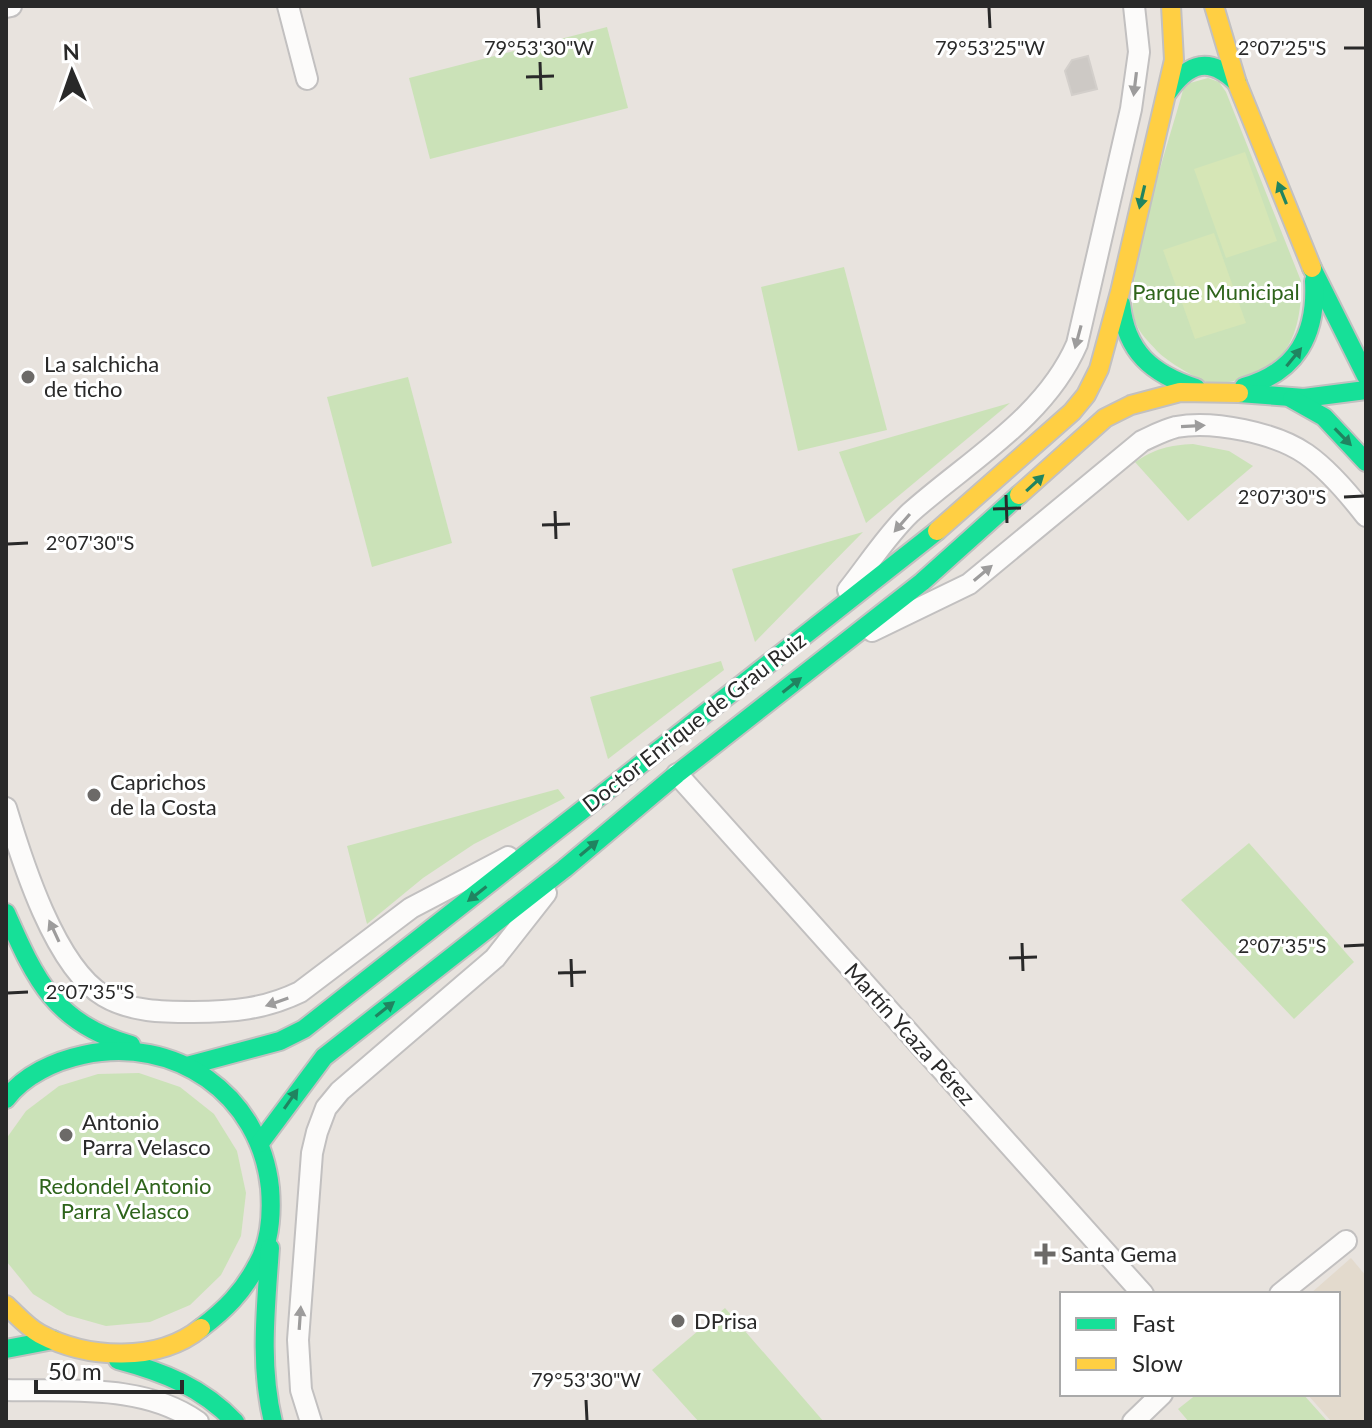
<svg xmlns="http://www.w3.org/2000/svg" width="1372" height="1428" font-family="Lato,sans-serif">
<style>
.education{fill:#e3dacd}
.green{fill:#cbe2b8}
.pitch{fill:#d6e6b6}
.building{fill:#cdc9c5;stroke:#d3cfcb;stroke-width:2}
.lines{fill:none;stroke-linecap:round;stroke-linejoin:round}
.street-casing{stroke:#c2c0c0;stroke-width:24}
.fast-casing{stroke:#c2c0c0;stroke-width:22}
.slow-casing{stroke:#c2c0c0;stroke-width:22}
.street{stroke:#fcfbfa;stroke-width:20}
.fast{stroke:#16e098;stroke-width:18}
.slow{stroke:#ffcf43;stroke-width:18}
.oneway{fill:#9d9c9c}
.oneway2{fill:#208460}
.ticks{fill:none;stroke:#292929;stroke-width:3}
.poi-dot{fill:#6c6a68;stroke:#fff;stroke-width:3}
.labels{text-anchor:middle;stroke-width:6;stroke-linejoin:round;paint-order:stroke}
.park-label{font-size:22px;fill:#2e641b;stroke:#fff}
.poi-label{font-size:22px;fill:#292929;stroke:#fff;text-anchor:start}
.street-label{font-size:22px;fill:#292929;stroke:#fff}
.ticks-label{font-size:20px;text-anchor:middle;fill:#292929;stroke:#fff;stroke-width:6;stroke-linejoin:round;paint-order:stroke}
</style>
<rect width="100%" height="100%" fill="#e8e3de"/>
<path class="education" d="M 1351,1258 L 1366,1276 L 1366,1422 L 1332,1422 L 1307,1394 L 1338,1394 L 1338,1294 L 1310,1294 Z"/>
<g class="green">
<path d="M 607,27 L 628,108 L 430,159 L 409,78 Z"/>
<path d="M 1208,78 L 1219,82 L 1226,92 L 1301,281 C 1302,304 1298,339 1280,356 C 1267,369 1233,385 1214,384 C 1202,383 1165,360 1157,351 C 1149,342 1139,333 1135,321 C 1122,279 1170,139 1183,90 L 1190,83 Z"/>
<path d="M 844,267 L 887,430 L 798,451 L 761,287 Z"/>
<path d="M 408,377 L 452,543 L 372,567 L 327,397 Z"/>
<path d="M 1010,403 L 866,523 L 839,452 Z"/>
<path d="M 1193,444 L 1229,451 L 1253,466 L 1188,521 L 1135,462 C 1155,449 1169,445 1193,444 Z"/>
<path d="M 863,532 L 755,642 L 732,569 Z"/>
<path d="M 721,661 L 724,670 L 608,759 L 590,697 Z"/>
<path d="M 558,789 L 565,798 L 474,844 L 423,878 L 367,924 L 347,846 Z"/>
<path d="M 1249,843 L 1354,962 L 1294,1019 L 1181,900 Z"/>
<path d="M 139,1073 L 180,1087 L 214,1114 L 237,1151 L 246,1193 L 241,1236 L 221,1275 L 190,1305 L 150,1322 L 106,1326 L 67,1315 L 33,1294 L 7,1262 L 6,1139 L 26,1111 L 59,1086 L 98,1074 Z"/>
<path d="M 725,1308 L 824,1422 L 699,1422 L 652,1370 Z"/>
<path d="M 1197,1394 L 1303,1394 L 1328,1422 L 1189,1422 L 1178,1409 Z"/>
</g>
<g class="pitch">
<path d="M 1245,152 L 1277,241 L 1226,258 L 1194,169 Z"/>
<path d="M 1214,233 L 1246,323 L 1195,339 L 1163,250 Z"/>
</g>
<path class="building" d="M 1088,56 L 1097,89 L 1072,95 L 1065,71 L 1072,60 Z"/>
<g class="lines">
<g class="street-casing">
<g id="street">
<path d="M 288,6 L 307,79"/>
<path d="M 6,7 L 11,6"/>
<path d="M 848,590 C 868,565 887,535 910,513 C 968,461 1045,418 1077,344 L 1131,109 L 1139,52 L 1134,6"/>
<path d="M 872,631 L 969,584 L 1142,441 C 1153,436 1164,430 1176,427 C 1213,420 1276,433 1306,454 C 1329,470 1349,494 1366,516"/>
<path d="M 677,774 L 1143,1294"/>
<path d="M 6,808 C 22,861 55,967 104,996 C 131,1012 163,1012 193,1012 C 232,1012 265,1009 300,992 L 411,908 L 508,857"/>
<path d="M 1280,1294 L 1346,1241"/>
<path d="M 6,1390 C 70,1392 143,1383 198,1422"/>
<path d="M 311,1422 L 301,1390 L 298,1340 L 312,1153 L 317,1132 L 326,1108 L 340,1091 L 495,958 L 546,893"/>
<path d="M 1133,1422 L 1162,1394"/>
</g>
</g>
<g class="fast-casing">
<g id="fast">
<path d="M 1168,92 C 1189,62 1210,56 1237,83"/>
<path d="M 1312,268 L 1366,376"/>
<path d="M 1121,304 C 1126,352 1152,374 1196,388"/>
<path d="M 1244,387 C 1297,372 1317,334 1314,281"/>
<path d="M 1239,393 L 1304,398 L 1366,390"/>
<path d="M 1292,399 L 1324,417 L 1366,462"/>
<path d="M 6,913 C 36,981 55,1023 131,1045"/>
<path d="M 187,1066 L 280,1041 L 304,1029 L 937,531"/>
<path d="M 6,1099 C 24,1075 55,1061 83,1055 C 175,1035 260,1094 270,1188 C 272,1213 270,1243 257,1265 C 243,1292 225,1310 201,1328"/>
<path d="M 260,1143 L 324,1057 L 564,869 L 677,774 L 922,582 L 1019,495"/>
<path d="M 270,1248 C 266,1307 259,1364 273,1422"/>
<path d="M 6,1349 L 53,1340"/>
<path d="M 118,1360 C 163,1372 202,1387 235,1422"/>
</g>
</g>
<g class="slow-casing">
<g id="slow">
<path d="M 1214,6 L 1237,83 L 1312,268"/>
<path d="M 1019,495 L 1105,418 L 1131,405 L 1180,392 L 1239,393"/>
<path d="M 937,531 L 1072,412 L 1086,395 L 1099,369 L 1120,292 L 1174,60 L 1171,6"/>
<path d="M 6,1305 C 16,1314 27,1327 40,1334 C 87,1359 158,1363 201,1328"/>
</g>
</g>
<use href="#street" class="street"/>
<use href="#fast" class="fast"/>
<use href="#slow" class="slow"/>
</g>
<defs><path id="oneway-solid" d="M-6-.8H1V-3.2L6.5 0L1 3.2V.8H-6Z" transform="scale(2)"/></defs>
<g class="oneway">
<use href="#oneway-solid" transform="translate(1135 84) rotate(97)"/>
<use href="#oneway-solid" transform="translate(1078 337) rotate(105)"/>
<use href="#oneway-solid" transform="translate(1193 426) rotate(-3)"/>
<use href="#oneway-solid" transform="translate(902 523) rotate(131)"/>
<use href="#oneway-solid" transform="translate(983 573) rotate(-40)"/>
<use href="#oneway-solid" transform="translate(54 931) rotate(-115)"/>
<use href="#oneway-solid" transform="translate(277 1002) rotate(161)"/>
<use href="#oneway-solid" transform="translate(300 1318) rotate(-86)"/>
</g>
<g class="oneway2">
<use href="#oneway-solid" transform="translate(1282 193) rotate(-112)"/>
<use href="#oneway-solid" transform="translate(1142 197) rotate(103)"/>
<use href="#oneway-solid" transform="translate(1294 357) rotate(-51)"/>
<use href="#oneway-solid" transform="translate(1343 437) rotate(46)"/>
<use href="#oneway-solid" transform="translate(1035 483) rotate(-43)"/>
<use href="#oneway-solid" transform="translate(792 685) rotate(-38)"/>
<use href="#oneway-solid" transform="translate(589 848) rotate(-40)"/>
<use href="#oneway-solid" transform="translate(477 894) rotate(142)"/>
<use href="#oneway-solid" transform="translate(385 1009) rotate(-38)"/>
<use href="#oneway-solid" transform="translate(291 1099) rotate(-55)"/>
</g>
<path class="ticks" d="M 538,8 L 539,28M 989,8 L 990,28M 1344,48 L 1364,48M 540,62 L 541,90M 526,77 L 554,76M 1006,495 L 1007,523M 1344,497 L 1364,496M 993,509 L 1021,508M 555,511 L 556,539M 542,525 L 570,524M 8,544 L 28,543M 1022,943 L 1023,971M 1344,946 L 1364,945M 1009,958 L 1037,957M 571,959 L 572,987M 558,973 L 586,972M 8,993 L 28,992M 586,1400 L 587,1420"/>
<g class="poi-dot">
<circle cx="28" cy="377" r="8"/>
<circle cx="94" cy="795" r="8"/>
<circle cx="66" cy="1135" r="8"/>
<path d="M1041 1242h8v8h8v8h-8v8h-8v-8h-8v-8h8z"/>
<circle cx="678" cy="1321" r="8"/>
</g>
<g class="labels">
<g class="park-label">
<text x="1216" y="300">Parque Municipal</text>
<text x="125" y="1194">Redondel Antonio<tspan x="125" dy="25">Parra Velasco</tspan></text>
</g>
<g class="poi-label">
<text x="44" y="372">La salchicha<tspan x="44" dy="25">de ticho</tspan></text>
<text x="110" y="790">Caprichos<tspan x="110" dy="25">de la Costa</tspan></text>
<text x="82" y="1130">Antonio<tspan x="82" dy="25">Parra Velasco</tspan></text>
<text x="1061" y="1262">Santa Gema</text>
<text x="694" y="1329">DPrisa</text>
</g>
<g class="street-label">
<text transform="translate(694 722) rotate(-38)" y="8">Doctor Enrique de Grau Ruiz</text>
<text transform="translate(910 1034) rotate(48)" y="8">Martín Ycaza Pérez</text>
</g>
</g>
<g class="ticks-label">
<text x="539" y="55">79°53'30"W</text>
<text x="990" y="55">79°53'25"W</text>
<text x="1282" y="55">2°07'25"S</text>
<text x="1282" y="504">2°07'30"S</text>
<text x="90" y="550">2°07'30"S</text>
<text x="1282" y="953">2°07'35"S</text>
<text x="90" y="999">2°07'35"S</text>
<text x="586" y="1387">79°53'30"W</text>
</g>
<rect width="1372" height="1428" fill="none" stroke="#292929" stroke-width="16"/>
<rect x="1060" y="1292" width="280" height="104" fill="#ffffff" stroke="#a9a9a9" stroke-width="2"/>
<rect x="1076" y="1318" width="40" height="12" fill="#16e098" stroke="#a9a9a9" stroke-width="2"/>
<text x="1132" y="1332" font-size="24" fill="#292929">Fast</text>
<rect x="1076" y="1358" width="40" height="12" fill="#ffcf43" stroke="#a9a9a9" stroke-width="2"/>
<text x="1132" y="1372" font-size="24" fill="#292929">Slow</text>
<g transform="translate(72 72) rotate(358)" stroke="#ffffff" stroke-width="6" paint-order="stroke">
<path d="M0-6L14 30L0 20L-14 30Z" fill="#292929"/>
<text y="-12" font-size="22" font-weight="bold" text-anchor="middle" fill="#292929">N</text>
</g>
<path d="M36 1380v12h146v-12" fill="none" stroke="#292929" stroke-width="4"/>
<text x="48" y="1380" font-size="24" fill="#292929" stroke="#ffffff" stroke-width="6" paint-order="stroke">50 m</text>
</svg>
